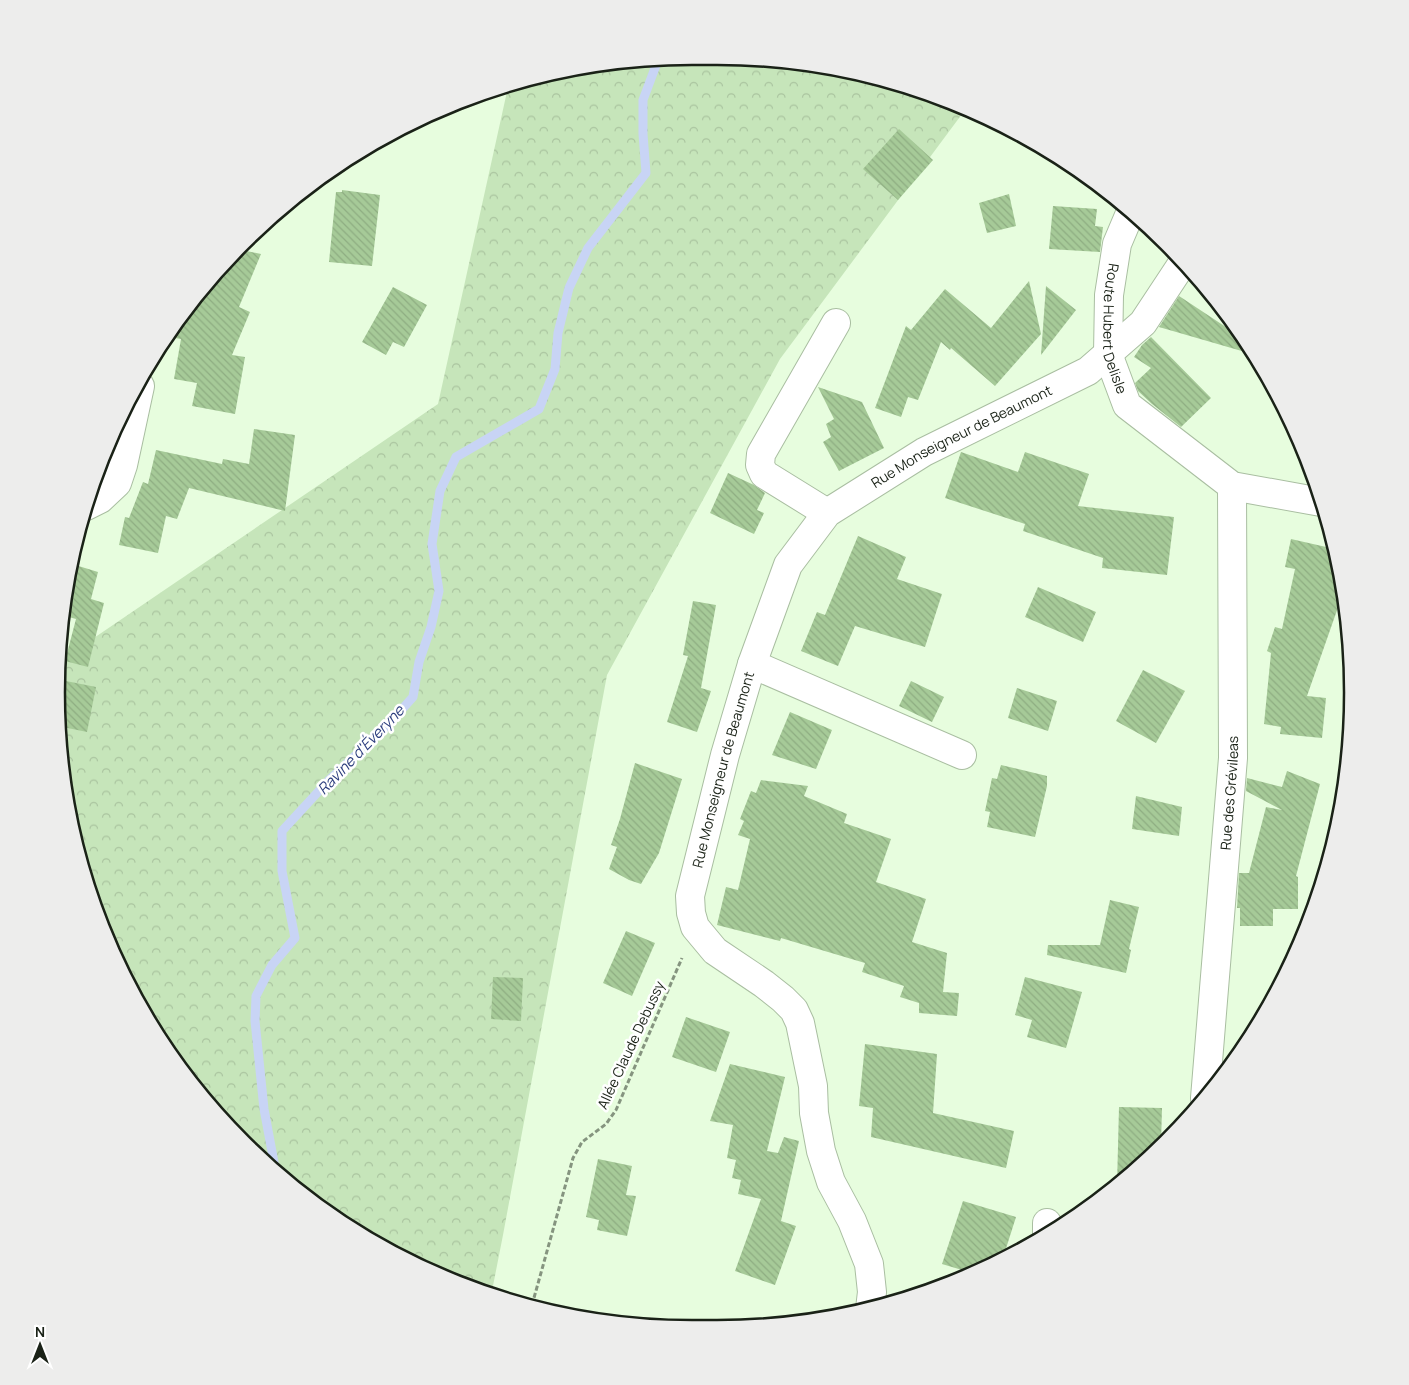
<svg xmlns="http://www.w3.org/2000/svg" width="1409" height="1385" font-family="Manrope,sans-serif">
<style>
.forest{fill:url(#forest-crowns)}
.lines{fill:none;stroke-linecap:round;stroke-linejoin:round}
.stream{stroke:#c8d4f5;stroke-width:9}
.building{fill:url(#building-back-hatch)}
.minor-casing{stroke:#a9bea1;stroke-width:30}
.secondary-casing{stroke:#a9bea1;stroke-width:30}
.path{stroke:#85947f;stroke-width:3;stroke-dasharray:5 2.5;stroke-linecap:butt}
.minor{stroke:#fff;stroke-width:28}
.secondary{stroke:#fff;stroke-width:28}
.labels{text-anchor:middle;stroke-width:5;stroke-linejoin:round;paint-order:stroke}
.street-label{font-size:14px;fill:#1a2217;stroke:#fff}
.water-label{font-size:15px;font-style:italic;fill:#2d3e7e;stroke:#fff}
.rim{fill:none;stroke:#1a2217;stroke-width:2.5}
</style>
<defs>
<pattern id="forest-crowns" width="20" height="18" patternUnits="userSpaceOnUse" patternTransform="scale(1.25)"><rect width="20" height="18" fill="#c6e5ba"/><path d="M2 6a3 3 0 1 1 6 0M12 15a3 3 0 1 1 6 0" fill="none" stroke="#aac49f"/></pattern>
<pattern id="building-back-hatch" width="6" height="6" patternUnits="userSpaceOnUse" patternTransform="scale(1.25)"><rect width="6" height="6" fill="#a6ca98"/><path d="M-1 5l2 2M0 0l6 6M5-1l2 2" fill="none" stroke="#8ead82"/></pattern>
</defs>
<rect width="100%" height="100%" fill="#e7fdde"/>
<path class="forest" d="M 692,56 L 800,62 L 921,90 L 965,110 L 780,359 L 607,675 L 503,1235 L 491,1296 L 375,1244 L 273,1171 L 188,1080 L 122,974 L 78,857 L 58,734 L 60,661 L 438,404 L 508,87 L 568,69 Z"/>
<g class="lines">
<path class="stream" d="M 276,1173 L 264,1109 L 255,1021 L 256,996 L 272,965 L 295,938 L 282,871 L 282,831 L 329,780 L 386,727 L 413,697 L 419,662 L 431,627 L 439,591 L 432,544 L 440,491 L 456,457 L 539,409 L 555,369 L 558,333 L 569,288 L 588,248 L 646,173 L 643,134 L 643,100 L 658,60"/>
</g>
<g class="building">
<path d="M 899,129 L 933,160 L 898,200 L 863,169 Z"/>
<path d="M 342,190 L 380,195 L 372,266 L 329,262 L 336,192 L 342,192 Z"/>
<path d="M 1009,194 L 1016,226 L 987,233 L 979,203 Z"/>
<path d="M 1053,206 L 1097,209 L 1095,226 L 1103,227 L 1100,252 L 1049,249 Z"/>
<path d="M 237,249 L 261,254 L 239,307 L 250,312 L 232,355 L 245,357 L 235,414 L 192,406 L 197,383 L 174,379 L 181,339 L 175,338 L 186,312 Z"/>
<path d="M 1029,281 L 1041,334 L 995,386 L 951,348 L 950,350 L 941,342 L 918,400 L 908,397 L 901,417 L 875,408 L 906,326 L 911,330 L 945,289 L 991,328 Z"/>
<path d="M 1046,286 L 1076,310 L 1041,355 Z"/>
<path d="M 393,287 L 427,305 L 404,347 L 393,342 L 386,355 L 362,342 Z"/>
<path d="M 1179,296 L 1241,337 L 1252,354 L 1159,327 Z"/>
<path d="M 1151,337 L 1211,398 L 1181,427 L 1152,404 L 1138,391 L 1135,383 L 1151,368 L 1134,357 L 1142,345 Z"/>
<path d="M 818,387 L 862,402 L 884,448 L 839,471 L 823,442 L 831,437 L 826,424 L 834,419 Z"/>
<path d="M 254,429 L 295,435 L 285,511 L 189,488 L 177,519 L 166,516 L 158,553 L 119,545 L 125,517 L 129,518 L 143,482 L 148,484 L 156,450 L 222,464 L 223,459 L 249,464 Z"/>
<path d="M 961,452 L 1018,472 L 1025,452 L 1089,474 L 1078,506 L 1174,517 L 1167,575 L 1102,568 L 1103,558 L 1023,531 L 1025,524 L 945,498 Z"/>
<path d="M 728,473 L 754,485 L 765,493 L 757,510 L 764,513 L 754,534 L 710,513 Z"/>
<path d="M 858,536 L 906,557 L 897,579 L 942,594 L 925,647 L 855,626 L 838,666 L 801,651 L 817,612 L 825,615 Z"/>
<path d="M 1291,539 L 1335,549 L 1342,596 L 1307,696 L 1326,698 L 1322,738 L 1280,734 L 1281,727 L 1264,724 L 1271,653 L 1267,651 L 1275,627 L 1282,629 L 1295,569 L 1285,567 Z"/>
<path d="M 72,564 L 98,572 L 91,599 L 104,603 L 88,667 L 65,661 L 76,619 L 62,615 Z"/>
<path d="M 1038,587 L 1096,612 L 1083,642 L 1025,617 Z"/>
<path d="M 693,601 L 716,605 L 701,688 L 711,691 L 697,732 L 667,722 L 688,656 L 683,655 Z"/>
<path d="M 1143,670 L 1185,691 L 1156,743 L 1116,721 Z"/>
<path d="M 66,681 L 96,687 L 87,732 L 58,726 Z"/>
<path d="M 911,681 L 944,697 L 932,722 L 899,706 Z"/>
<path d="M 1017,688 L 1057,701 L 1048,731 L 1008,718 Z"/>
<path d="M 790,712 L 832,730 L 816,769 L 772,755 Z"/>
<path d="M 635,763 L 682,779 L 659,853 L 641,884 L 629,880 L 609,869 L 617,847 L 611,845 L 620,819 Z"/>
<path d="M 1001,765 L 1047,776 L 1047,786 L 1035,837 L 987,827 L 990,812 L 985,811 L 992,778 L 997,779 Z"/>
<path d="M 1287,771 L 1320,784 L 1296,876 L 1298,877 L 1298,909 L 1273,909 L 1273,926 L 1240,926 L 1240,908 L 1237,908 L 1239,873 L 1249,873 L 1266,807 L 1282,810 L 1246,791 L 1247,778 L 1282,787 Z"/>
<path d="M 761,780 L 808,786 L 804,796 L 847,814 L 844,823 L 891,839 L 876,882 L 926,899 L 912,942 L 947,953 L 943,992 L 959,993 L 957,1016 L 919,1013 L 919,1003 L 900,997 L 904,986 L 862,972 L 865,963 L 781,938 L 780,941 L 717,925 L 726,887 L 738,890 L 750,839 L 738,835 L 744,821 L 740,819 L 751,791 L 756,793 Z"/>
<path d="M 1136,796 L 1182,807 L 1179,836 L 1132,829 Z"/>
<path d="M 1110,900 L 1139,907 L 1129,949 L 1131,950 L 1126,973 L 1047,955 L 1048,945 L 1100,945 Z"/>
<path d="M 626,931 L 655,943 L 632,996 L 603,983 Z"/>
<path d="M 493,977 L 523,978 L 521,1021 L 491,1019 Z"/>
<path d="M 1025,977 L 1082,992 L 1066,1048 L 1027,1037 L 1032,1020 L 1015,1015 Z"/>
<path d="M 686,1017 L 730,1032 L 716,1072 L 672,1057 Z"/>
<path d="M 865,1044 L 937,1054 L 933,1113 L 1014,1131 L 1006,1168 L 871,1137 L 873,1108 L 859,1106 Z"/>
<path d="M 730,1064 L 785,1077 L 767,1151 L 778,1153 L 784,1137 L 799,1141 L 781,1221 L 796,1226 L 775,1285 L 735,1271 L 761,1199 L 738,1194 L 741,1180 L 732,1178 L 736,1160 L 727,1158 L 733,1125 L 710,1121 Z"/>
<path d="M 1119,1107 L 1162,1108 L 1161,1144 L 1117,1185 Z"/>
<path d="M 598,1159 L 632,1166 L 626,1195 L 636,1196 L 627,1236 L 597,1230 L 599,1220 L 586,1217 Z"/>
<path d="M 963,1201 L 1016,1217 L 1002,1261 L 972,1273 L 942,1264 Z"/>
</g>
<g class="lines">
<g class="minor-casing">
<g id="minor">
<path d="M 86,506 L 100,499 L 117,483 L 123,465 L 140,386"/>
<path d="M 827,513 L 764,474 L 760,465 L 761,454 L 836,323"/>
<path d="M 752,664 L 962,755"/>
<path id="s1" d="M 1205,1098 L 1233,758 L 1232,486"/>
<path d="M 1047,1233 L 1047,1223"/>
<path id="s2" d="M 870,1309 L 872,1292 L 869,1264 L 852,1221 L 831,1182 L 821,1151 L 814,1113 L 813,1086 L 800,1023 L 794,1010 L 783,999 L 764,984 L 715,951 L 695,927 L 691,913 L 690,896 L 725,755 L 752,664 L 788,565 L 827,513 L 924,452 L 1088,371 L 1143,323 L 1182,264"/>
</g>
</g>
<g class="secondary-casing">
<g id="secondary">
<path id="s3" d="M 1131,211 L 1117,244 L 1109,295 L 1108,354 L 1127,405 L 1232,486 L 1321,502"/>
</g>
</g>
<path class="path" d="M 532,1305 L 573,1158 L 582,1142 L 606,1124 L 616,1110 L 682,958"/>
<use href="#minor" class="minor"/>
<use href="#secondary" class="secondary"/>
</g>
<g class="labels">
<g class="street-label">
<text dy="5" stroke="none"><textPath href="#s3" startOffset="122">Route Hubert Delisle</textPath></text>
<text dy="5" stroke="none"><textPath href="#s2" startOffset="1040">Rue Monseigneur de Beaumont</textPath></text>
<text dy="5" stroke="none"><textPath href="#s2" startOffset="605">Rue Monseigneur de Beaumont</textPath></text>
<text dy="5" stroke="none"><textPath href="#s1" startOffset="306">Rue des Grévileas</textPath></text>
<text transform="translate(631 1045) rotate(-65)" y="5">Allée Claude Debussy</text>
</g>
<g class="water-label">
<text transform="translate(361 750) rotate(-46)" y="5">Ravine d'Éveryne</text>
</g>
</g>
<path d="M0 0H1409V1385H0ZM692 65H717A627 627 0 0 1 1344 692V693A627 627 0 0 1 717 1320H692A627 627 0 0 1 65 693V692A627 627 0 0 1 692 65Z" fill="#ededec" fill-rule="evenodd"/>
<path class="rim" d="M692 65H717A627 627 0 0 1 1344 692V693A627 627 0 0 1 717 1320H692A627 627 0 0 1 65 693V692A627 627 0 0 1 692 65Z"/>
<g transform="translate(40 1345)" stroke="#ffffff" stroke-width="4" paint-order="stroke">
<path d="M0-4L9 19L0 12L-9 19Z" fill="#1a2217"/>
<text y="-8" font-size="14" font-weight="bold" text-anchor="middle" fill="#1a2217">N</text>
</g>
</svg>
